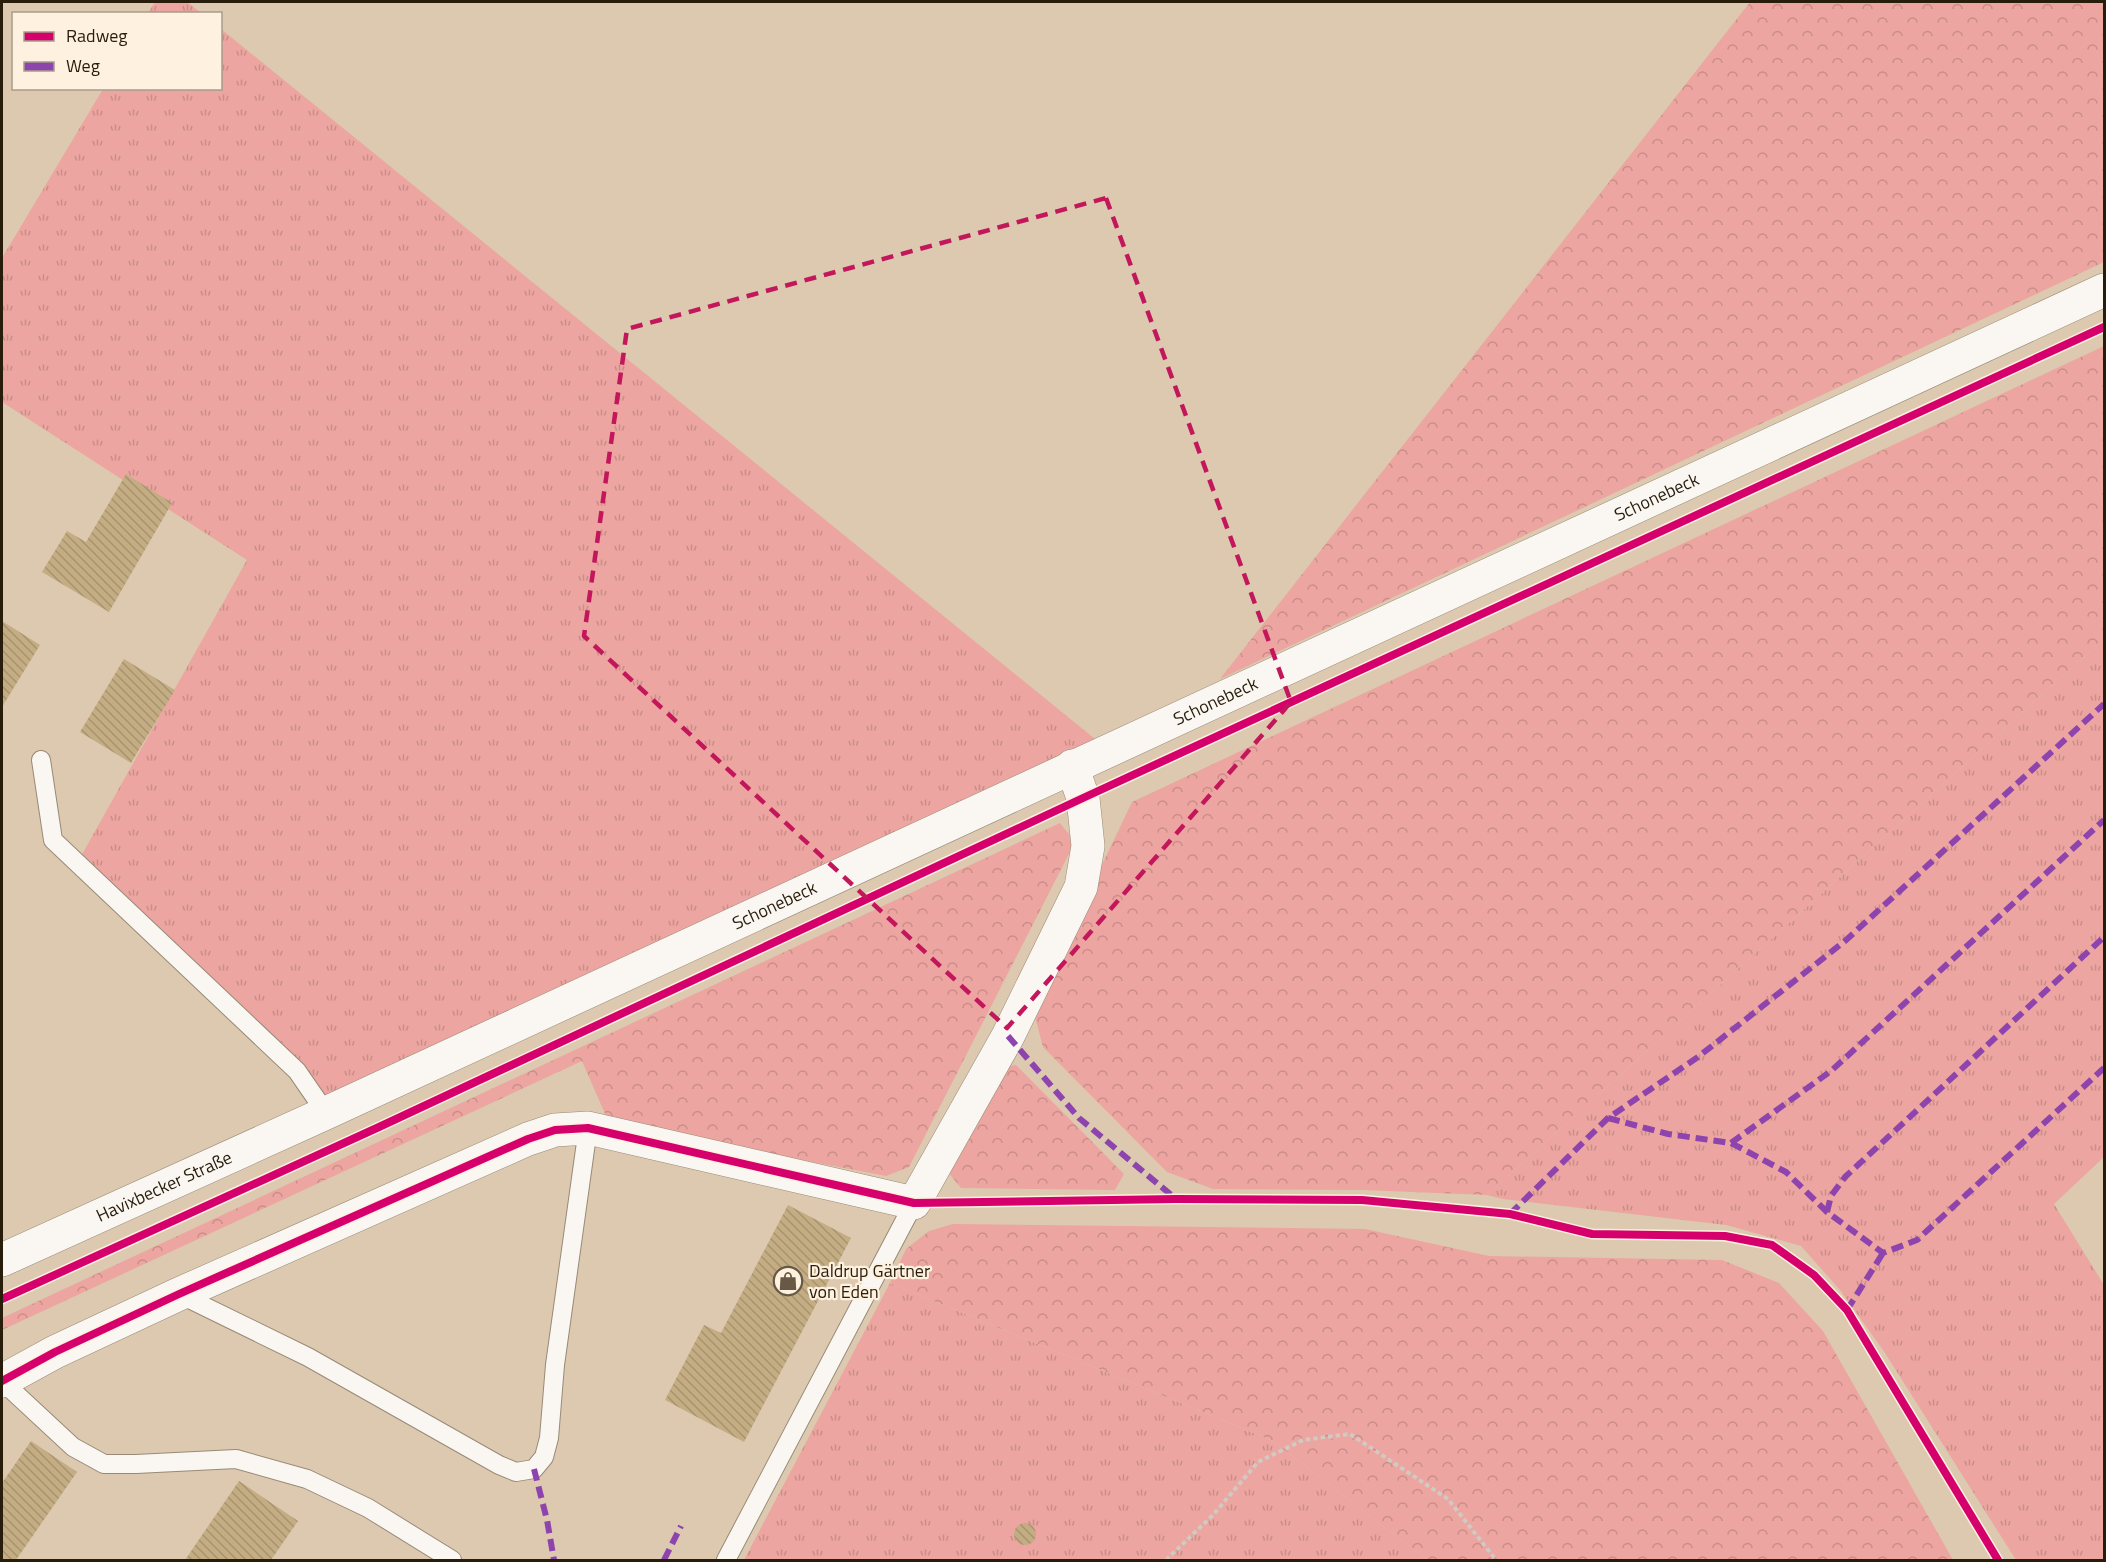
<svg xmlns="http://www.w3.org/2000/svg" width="2106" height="1562" font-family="'Titillium Web',sans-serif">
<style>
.grass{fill:url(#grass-tufts)}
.forest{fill:url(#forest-crowns)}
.building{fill:url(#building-back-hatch)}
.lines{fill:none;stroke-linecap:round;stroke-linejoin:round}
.service-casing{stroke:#988a76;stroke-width:20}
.minor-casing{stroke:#988a76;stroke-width:34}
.secondary-casing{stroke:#988a76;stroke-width:34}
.path{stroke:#d0cac2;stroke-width:4;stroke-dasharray:4.5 3;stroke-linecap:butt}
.service{stroke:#faf7f3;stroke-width:18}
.minor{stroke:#faf7f3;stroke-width:33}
.secondary{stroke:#faf7f3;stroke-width:33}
.quiet{stroke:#8e44ad;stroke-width:6;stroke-dasharray:12 6;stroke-linecap:butt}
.cycleway-casing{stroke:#fef1df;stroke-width:11}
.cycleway{stroke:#d6006c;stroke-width:8}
.marked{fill:none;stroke:#c2185b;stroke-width:4.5;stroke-dasharray:12 8;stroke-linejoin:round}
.labels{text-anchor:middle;stroke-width:4.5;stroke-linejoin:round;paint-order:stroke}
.street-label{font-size:18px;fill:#281c0b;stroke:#fef1df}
.poi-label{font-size:18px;fill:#281c0b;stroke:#fef1df;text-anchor:start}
</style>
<defs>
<pattern id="grass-tufts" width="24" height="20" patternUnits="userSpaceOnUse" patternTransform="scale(1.5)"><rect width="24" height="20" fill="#eca5a0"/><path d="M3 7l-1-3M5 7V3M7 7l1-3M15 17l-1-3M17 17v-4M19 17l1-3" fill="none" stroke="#ca8d88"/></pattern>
<pattern id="forest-crowns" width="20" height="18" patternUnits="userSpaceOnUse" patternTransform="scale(1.5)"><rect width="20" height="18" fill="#eca5a0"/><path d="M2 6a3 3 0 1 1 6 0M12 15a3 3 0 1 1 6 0" fill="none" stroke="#ca8d88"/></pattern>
<pattern id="building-back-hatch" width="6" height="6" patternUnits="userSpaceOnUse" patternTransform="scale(1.5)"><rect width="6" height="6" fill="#c4ac83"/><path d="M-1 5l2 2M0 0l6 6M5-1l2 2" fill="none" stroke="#a89370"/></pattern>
</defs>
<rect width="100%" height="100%" fill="#dcc9b0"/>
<g class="grass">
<path d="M 155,2 L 187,2 L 201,13 L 148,13 Z"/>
<path d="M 221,29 L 1095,739 L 327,1096 L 80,858 L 247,560 L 2,402 L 2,258 L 103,89 L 220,88 Z"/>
<path d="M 2104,639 L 2104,1157 L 2054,1204 L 2104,1285 L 2104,1560 L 2016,1560 L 1885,1353 L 1840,1290 L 1801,1246 L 1726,1225 L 1503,1199 L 1487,1195 Z"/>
<path d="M 890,1283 L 1273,1441 L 1427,1560 L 744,1560 Z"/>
</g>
<g class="forest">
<path d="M 1750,2 L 2104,2 L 2104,262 L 1220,679 Z"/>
<path d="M 2104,346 L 2104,639 L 1487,1195 L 1362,1190 L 1213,1189 L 1167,1172 L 1043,1047 L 1033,1009 L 1132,802 Z"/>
<path d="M 1060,823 L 1075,842 L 909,1167 L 886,1176 L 609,1123 L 582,1061 L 2,1330 L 2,1318 Z"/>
<path d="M 1016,1065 L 1124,1174 L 1115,1190 L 961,1188 L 948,1172 L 999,1068 Z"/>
<path d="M 953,1224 L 1365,1229 L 1489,1256 L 1722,1260 L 1779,1283 L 1823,1331 L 1953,1560 L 1427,1560 L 1273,1441 L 890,1283 L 906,1249 L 929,1231 Z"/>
</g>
<g class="building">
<path d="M 126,474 L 172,503 L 109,612 L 42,572 L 67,531 L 86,542 Z"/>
<path d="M 2,621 L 40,645 L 2,707 Z"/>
<path d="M 124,659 L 175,690 L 131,763 L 80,732 Z"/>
<path d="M 788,1205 L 851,1238 L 744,1442 L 665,1400 L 704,1325 L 721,1333 Z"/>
<path d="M 31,1441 L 77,1472 L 16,1560 L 2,1560 L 2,1483 Z"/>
<path d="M 239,1481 L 298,1521 L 271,1560 L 185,1560 Z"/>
<circle cx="1025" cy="1534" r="11"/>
</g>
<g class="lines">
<g class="service-casing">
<g id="service">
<path d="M 41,760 L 53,840 L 297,1071 L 326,1113"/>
<path d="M 179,1294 L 308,1357 L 499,1465 L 516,1472 L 534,1469 L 544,1457 L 549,1438 L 555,1365 L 588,1128"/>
<path d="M 2,1381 L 73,1447 L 104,1464 L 136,1464 L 236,1459 L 307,1479 L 368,1508 L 452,1560"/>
<path d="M 726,1560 L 914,1203"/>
</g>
</g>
<g class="minor-casing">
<path id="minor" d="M 2,1381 L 55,1352 L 179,1294 L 528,1139 L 555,1130 L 588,1128 L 914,1203 L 1008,1036 L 1081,887 L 1088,846 L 1083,798 L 1072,766"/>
</g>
<g class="secondary-casing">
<g id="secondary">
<path id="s1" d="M 2,1260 L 326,1113 L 2104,290"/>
</g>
</g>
<path class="path" d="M 1166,1560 L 1213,1515 L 1258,1462 L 1303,1440 L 1350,1434 L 1448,1499 L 1496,1560"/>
<use href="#service" class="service"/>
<use href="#minor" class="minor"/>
<use href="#secondary" class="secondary"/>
<g class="quiet">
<path d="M 1008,1036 L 1079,1118 L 1176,1199"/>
<path d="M 1608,1118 L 1668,1134 L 1731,1143 L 1786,1172 L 1827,1212 L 1883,1253 L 1917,1240 L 2104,1068"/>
<path d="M 1731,1143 L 1831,1071 L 2104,820"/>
<path d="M 1827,1212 L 1831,1196 L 1845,1177 L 2104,937"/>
<path d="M 1510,1214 L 1608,1118 L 1698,1057 L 1845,941 L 2104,704"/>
<path d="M 1847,1310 L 1883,1253"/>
<path d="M 534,1469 L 547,1520 L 554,1560"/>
<path d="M 664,1560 L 681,1526"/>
</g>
<g class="cycleway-casing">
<g id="cycleway">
<path d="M 2,1299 L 379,1127 L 1083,798 L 2104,327"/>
<path d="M 2,1381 L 55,1352 L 179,1294 L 528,1139 L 555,1130 L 588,1128 L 914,1203 L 1176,1199 L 1362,1200 L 1510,1214 L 1592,1234 L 1725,1236 L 1772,1245 L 1814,1275 L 1847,1310 L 1998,1560"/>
</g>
</g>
<use href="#cycleway" class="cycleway"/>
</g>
<path class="marked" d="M 1106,198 L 1291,702 L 1007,1028 L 584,636 L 627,329 Z"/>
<defs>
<g id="shop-ring" transform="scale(1.5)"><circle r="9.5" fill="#fef1df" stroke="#675945" stroke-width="1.5"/><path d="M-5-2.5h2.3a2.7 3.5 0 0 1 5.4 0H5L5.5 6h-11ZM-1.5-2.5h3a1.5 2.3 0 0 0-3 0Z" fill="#675945"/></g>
</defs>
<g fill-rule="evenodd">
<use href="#shop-ring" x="788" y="1281"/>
</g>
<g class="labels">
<g class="street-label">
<text dy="6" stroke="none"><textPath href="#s1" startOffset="1822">Schonebeck</textPath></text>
<text dy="6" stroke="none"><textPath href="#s1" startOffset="1336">Schonebeck</textPath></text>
<text dy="6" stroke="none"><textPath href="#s1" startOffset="850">Schonebeck</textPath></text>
<text dy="6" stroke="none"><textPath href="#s1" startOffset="178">Havixbecker Straße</textPath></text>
</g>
<g class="poi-label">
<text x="809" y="1277">Daldrup Gärtner<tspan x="809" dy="21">von Eden</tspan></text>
</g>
</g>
<rect width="2106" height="1562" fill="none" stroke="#281c0b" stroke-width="6"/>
<rect x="12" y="12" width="210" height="78" fill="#fef1df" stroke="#a89c8a" stroke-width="1.5"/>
<rect x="24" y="32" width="30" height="9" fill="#d6006c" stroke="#a89c8a" stroke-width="1.5"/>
<text x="66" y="42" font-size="18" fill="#281c0b">Radweg</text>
<rect x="24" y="62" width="30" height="9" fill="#8e44ad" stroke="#a89c8a" stroke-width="1.5"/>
<text x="66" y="72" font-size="18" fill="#281c0b">Weg</text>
</svg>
